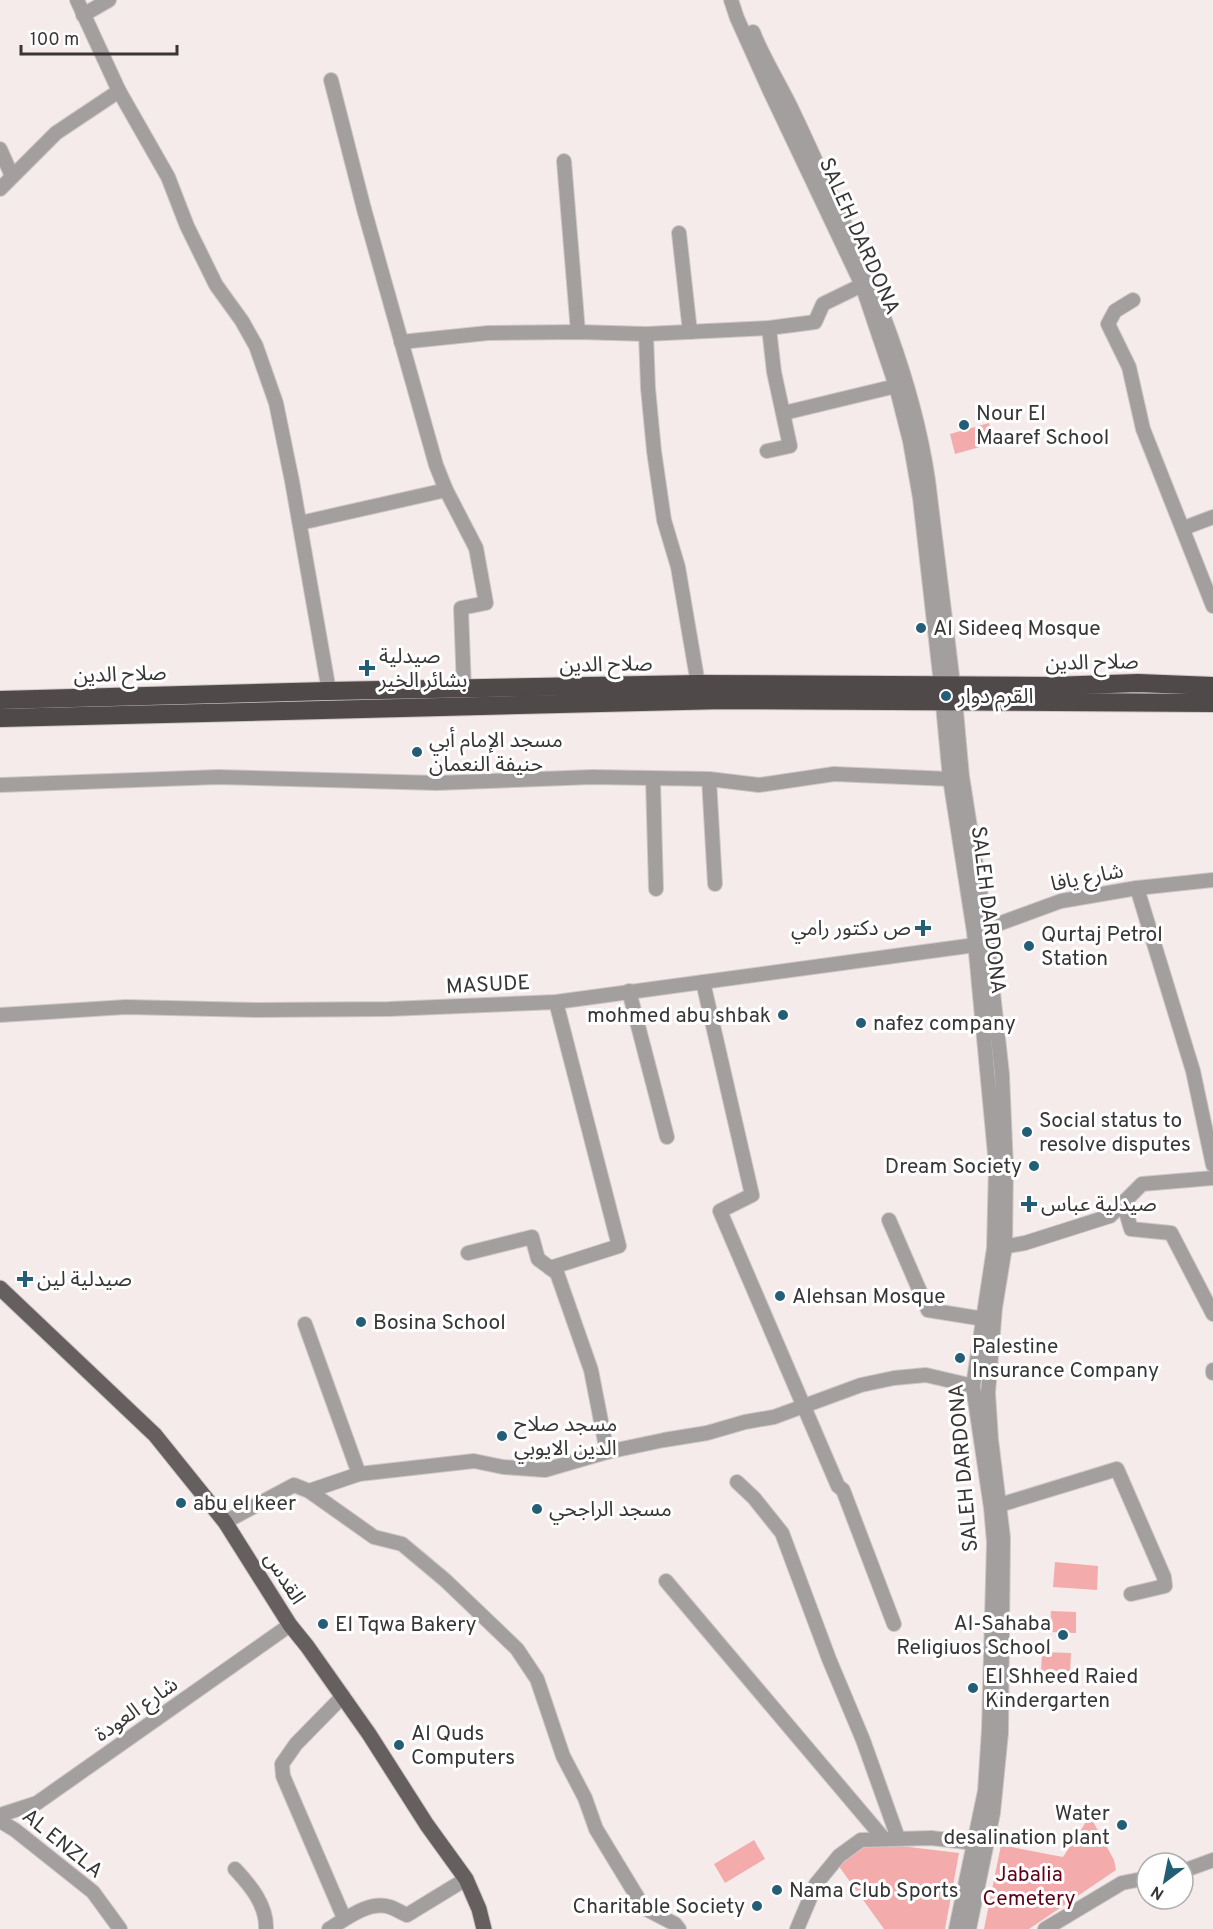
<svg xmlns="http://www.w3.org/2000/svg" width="1213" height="1929" font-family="Overpass,'Noto Sans Arabic',sans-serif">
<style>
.green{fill:#f4abab}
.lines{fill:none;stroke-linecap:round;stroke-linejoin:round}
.minor-casing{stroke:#cfc7c7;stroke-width:16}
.major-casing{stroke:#cfc7c7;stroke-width:17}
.highway-casing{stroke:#cfc7c7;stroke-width:20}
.minor{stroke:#a39f9f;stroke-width:14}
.major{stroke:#665f5f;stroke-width:15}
.highway{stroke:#504949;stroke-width:18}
.poi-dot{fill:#235e76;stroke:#fff;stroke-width:2}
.labels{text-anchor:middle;stroke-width:6;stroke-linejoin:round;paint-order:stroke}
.street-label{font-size:21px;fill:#383535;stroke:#fff}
.poi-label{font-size:21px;fill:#383535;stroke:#fff;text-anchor:start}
.park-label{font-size:21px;fill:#620015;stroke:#fff}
</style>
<rect width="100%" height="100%" fill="#f5ebeb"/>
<g class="green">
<path d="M 989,423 L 994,443 L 955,454 L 950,434 Z"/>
<path d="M 1055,1562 L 1098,1566 L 1097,1590 L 1053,1587 Z"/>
<path d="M 1051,1611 L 1076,1612 L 1076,1633 L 1050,1632 Z"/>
<path d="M 1042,1652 L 1071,1653 L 1070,1673 L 1041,1672 Z"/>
<path d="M 1090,1816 L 1114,1860 L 1116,1870 L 1029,1929 L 984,1929 L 1001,1845 L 1063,1857 Z"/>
<path d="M 754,1840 L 765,1859 L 725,1883 L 714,1864 Z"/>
<path d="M 901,1846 L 959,1853 L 945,1929 L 884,1929 L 838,1865 L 865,1847 Z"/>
</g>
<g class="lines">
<g class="minor-casing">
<g id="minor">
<path d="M 77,0 L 119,91 L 168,177 L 187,226 L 216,285 L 242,321 L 256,346 L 276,403 L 292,481 L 329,691"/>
<path d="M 731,0 L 737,18 L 768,87 L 862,285 L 896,386 L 910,441 L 920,498 L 941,684 L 950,779 L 974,932 L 996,1165 L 994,1248 L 973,1386 L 991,1508 L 994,1542 L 989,1729 L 985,1791 L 956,1929"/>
<path d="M 83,15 L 109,0"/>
<path d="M 753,32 C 764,60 781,86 794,114 C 807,141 819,169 832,196 C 874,288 913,379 928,480 L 955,700 L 962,776 L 986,929 L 1002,1074 L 1006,1167 L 1005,1247 L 995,1308 L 988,1393 L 991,1439 L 1003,1537 L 1001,1733 L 993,1813 L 969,1929"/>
<path d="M 331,80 L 364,209 L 436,465 L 446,490 L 476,548 L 486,603 L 461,608 L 464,689"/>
<path d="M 0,149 L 12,176"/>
<path d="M 564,161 L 578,332"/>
<path d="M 0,189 L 56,133 L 119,91"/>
<path d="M 679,233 L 690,332"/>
<path d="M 1133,300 L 1115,311 L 1108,324 L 1129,367 L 1143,429 L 1213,606"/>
<path d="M 646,334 L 648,388 L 654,451 L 664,520 L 678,567 L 698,684"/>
<path d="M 401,342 L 488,333 L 578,332 L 646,334 L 769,328 L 815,322 L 823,304 L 862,285"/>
<path d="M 784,413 L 896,386"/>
<path d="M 767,451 L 790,446 L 774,372 L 769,328"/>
<path d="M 300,523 L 446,490"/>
<path d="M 1184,528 L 1213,517"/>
<path d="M 653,779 L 656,889"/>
<path d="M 709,779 L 715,884"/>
<path d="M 0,785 L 218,777 L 437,783 L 592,777 L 709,779 L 759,785 L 834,774 L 950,779"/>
<path d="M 1137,888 L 1193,1071 L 1213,1165"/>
<path d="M 979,931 L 1061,901 L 1137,888 L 1213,880"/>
<path d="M 703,982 L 752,1195 L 720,1211 L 838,1486 L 843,1490 L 894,1624"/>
<path d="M 629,991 L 667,1137"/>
<path d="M 0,1015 L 126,1007 L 258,1010 L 389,1009 L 556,1002 L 975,945"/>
<path d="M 1123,1202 L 1131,1229 L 1171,1233 L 1213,1314"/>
<path d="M 889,1220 L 928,1310 L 984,1319"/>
<path d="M 997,1248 L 1025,1243 L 1110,1216 L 1142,1184 L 1213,1178"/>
<path d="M 468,1253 L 532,1237 L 538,1259 L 557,1273 L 591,1370 L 607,1452"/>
<path d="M 550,1268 L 619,1246 L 556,1002"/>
<path d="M 305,1324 L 359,1474"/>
<path d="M 1213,1370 L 1213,1373"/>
<path d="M 737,1482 L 754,1498 L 782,1533 L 829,1659 L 863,1740 L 898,1838"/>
<path d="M 309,1491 L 374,1537 L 402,1544 L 445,1580 L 517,1649 L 537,1679 L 563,1756 L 585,1798 L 596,1829 L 644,1908 L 675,1924 L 679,1929"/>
<path d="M 993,1507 L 1117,1469 L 1164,1577 L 1165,1586 L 1131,1594"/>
<path d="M 225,1522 L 294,1485 L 309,1491 L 359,1474 L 474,1461 L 503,1467 L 545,1470 L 607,1452 L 664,1440 L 707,1433 L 745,1422 L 774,1417 L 861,1385 L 894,1378 L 926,1375 L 973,1386"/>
<path d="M 666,1581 L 884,1839"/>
<path d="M 343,1696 L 296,1744 L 282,1764 L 283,1776 L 344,1918"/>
<path d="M 0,1815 L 37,1803 L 290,1625"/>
<path d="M 0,1821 L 15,1830 L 93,1892 L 120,1929"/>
<path d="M 235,1869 C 250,1885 267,1905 266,1929"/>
<path d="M 1183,1871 L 1213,1860"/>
<path d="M 329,1929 C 346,1919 369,1900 390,1907 C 396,1909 402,1913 407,1915 L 466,1879"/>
<path d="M 797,1929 L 816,1884 L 839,1856 L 861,1840 L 931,1838 L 975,1843"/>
<path d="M 1045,1929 L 1122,1883 L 1147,1878"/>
</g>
</g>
<g class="major-casing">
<path id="major" d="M 0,1288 L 155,1435 L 225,1522 L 290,1625 L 307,1646 L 369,1734 L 427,1825 L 466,1879 L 479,1909 L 484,1929"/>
</g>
<g class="highway-casing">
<g id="highway">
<path d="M 0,700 L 329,691 L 698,684 L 1052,686 L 1138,683 L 1213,686"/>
<path d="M 0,718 L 724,700 L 1213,703"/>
</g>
</g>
<use href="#minor" class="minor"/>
<use href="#major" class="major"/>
<use href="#highway" class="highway"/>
</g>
<g class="poi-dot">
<circle cx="964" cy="425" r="6"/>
<circle cx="921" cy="628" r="6"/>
<path d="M364 659h6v6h6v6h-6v6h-6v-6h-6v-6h6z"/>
<circle cx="946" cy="696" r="6"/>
<circle cx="417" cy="752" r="6"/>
<path d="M920 919h6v6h6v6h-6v6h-6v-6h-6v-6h6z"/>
<circle cx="1029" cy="946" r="6"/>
<circle cx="783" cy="1015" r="6"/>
<circle cx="861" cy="1023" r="6"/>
<circle cx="1027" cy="1132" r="6"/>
<circle cx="1034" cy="1166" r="6"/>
<path d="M1026 1195h6v6h6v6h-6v6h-6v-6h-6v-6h6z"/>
<path d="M22 1270h6v6h6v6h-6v6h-6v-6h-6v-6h6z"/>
<circle cx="780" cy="1296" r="6"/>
<circle cx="361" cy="1322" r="6"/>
<circle cx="960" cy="1358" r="6"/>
<circle cx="502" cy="1436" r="6"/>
<circle cx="181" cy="1503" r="6"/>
<circle cx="537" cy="1509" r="6"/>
<circle cx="323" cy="1624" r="6"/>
<circle cx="1063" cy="1635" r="6"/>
<circle cx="973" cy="1688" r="6"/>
<circle cx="399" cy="1745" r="6"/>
<circle cx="1122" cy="1825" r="6"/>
<circle cx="777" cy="1890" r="6"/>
<circle cx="757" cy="1906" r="6"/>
</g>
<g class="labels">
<g class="street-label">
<text transform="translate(860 236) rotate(66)" y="7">SALEH DARDONA</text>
<text transform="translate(1092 662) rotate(-1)" y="7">صلاح الدين</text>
<text transform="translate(606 664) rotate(-1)" y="7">صلاح الدين</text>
<text transform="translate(120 674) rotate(-2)" y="7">صلاح الدين</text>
<text transform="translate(1087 877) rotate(-11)" y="7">شارع يافا</text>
<text transform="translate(989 910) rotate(83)" y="7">SALEH DARDONA</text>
<text transform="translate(488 984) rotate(-3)" y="7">MASUDE</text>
<text transform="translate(963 1468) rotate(-95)" y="7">SALEH DARDONA</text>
<text transform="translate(285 1578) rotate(58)" y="7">القدس</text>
<text transform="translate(136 1709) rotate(-35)" y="7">شارع العودة</text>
<text transform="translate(63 1843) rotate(39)" y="7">AL ENZLA</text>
</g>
<g class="poi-label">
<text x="976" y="420">Nour El<tspan x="976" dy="24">Maaref School</tspan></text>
<text x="933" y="635">Al Sideeq Mosque</text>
<text x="379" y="663">صيدلية<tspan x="379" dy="24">بشائر الخير</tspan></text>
<text x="958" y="703">القرم دوار</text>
<text x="429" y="747">مسجد الإمام أبي<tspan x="429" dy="24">حنيفة النعمان</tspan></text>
<text x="911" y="935" text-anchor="end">ص دكتور رامي</text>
<text x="1041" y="941">Qurtaj Petrol<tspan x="1041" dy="24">Station</tspan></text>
<text x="771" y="1022" text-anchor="end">mohmed abu shbak</text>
<text x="873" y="1030">nafez company</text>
<text x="1039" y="1127">Social status to<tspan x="1039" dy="24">resolve disputes</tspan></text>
<text x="1022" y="1173" text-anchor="end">Dream Society</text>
<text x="1041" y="1211">صيدلية عباس</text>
<text x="37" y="1286">صيدلية لين</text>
<text x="792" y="1303">Alehsan Mosque</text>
<text x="373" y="1329">Bosina School</text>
<text x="972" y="1353">Palestine<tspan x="972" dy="24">Insurance Company</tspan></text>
<text x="514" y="1431">مسجد صلاح<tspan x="514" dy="24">الدين الايوبي</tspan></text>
<text x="193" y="1510">abu el keer</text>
<text x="549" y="1516">مسجد الراجحي</text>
<text x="1051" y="1630" text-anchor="end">Al-Sahaba<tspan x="1051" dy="24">Religiuos School</tspan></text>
<text x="335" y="1631">El Tqwa Bakery</text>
<text x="985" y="1683">El Shheed Raied<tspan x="985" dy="24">Kindergarten</tspan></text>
<text x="411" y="1740">Al Quds<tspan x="411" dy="24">Computers</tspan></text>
<text x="1110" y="1820" text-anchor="end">Water<tspan x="1110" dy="24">desalination plant</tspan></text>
<text x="789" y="1897">Nama Club Sports</text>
<text x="745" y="1913" text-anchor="end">Charitable Society</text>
</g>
<g class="park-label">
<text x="1029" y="1881">Jabalia<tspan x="1029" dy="24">Cemetery</tspan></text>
</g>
</g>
<g transform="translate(1165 1881) rotate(212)"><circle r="28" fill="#ffffff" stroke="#afaeae" stroke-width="1.5"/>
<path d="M0-4.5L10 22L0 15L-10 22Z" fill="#235e76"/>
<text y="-9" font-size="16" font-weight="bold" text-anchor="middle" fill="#383535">N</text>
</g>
<path d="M21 45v9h156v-9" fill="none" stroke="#383535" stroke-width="3"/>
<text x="30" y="45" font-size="18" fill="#383535" stroke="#ffffff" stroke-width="4.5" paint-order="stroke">100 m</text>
</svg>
